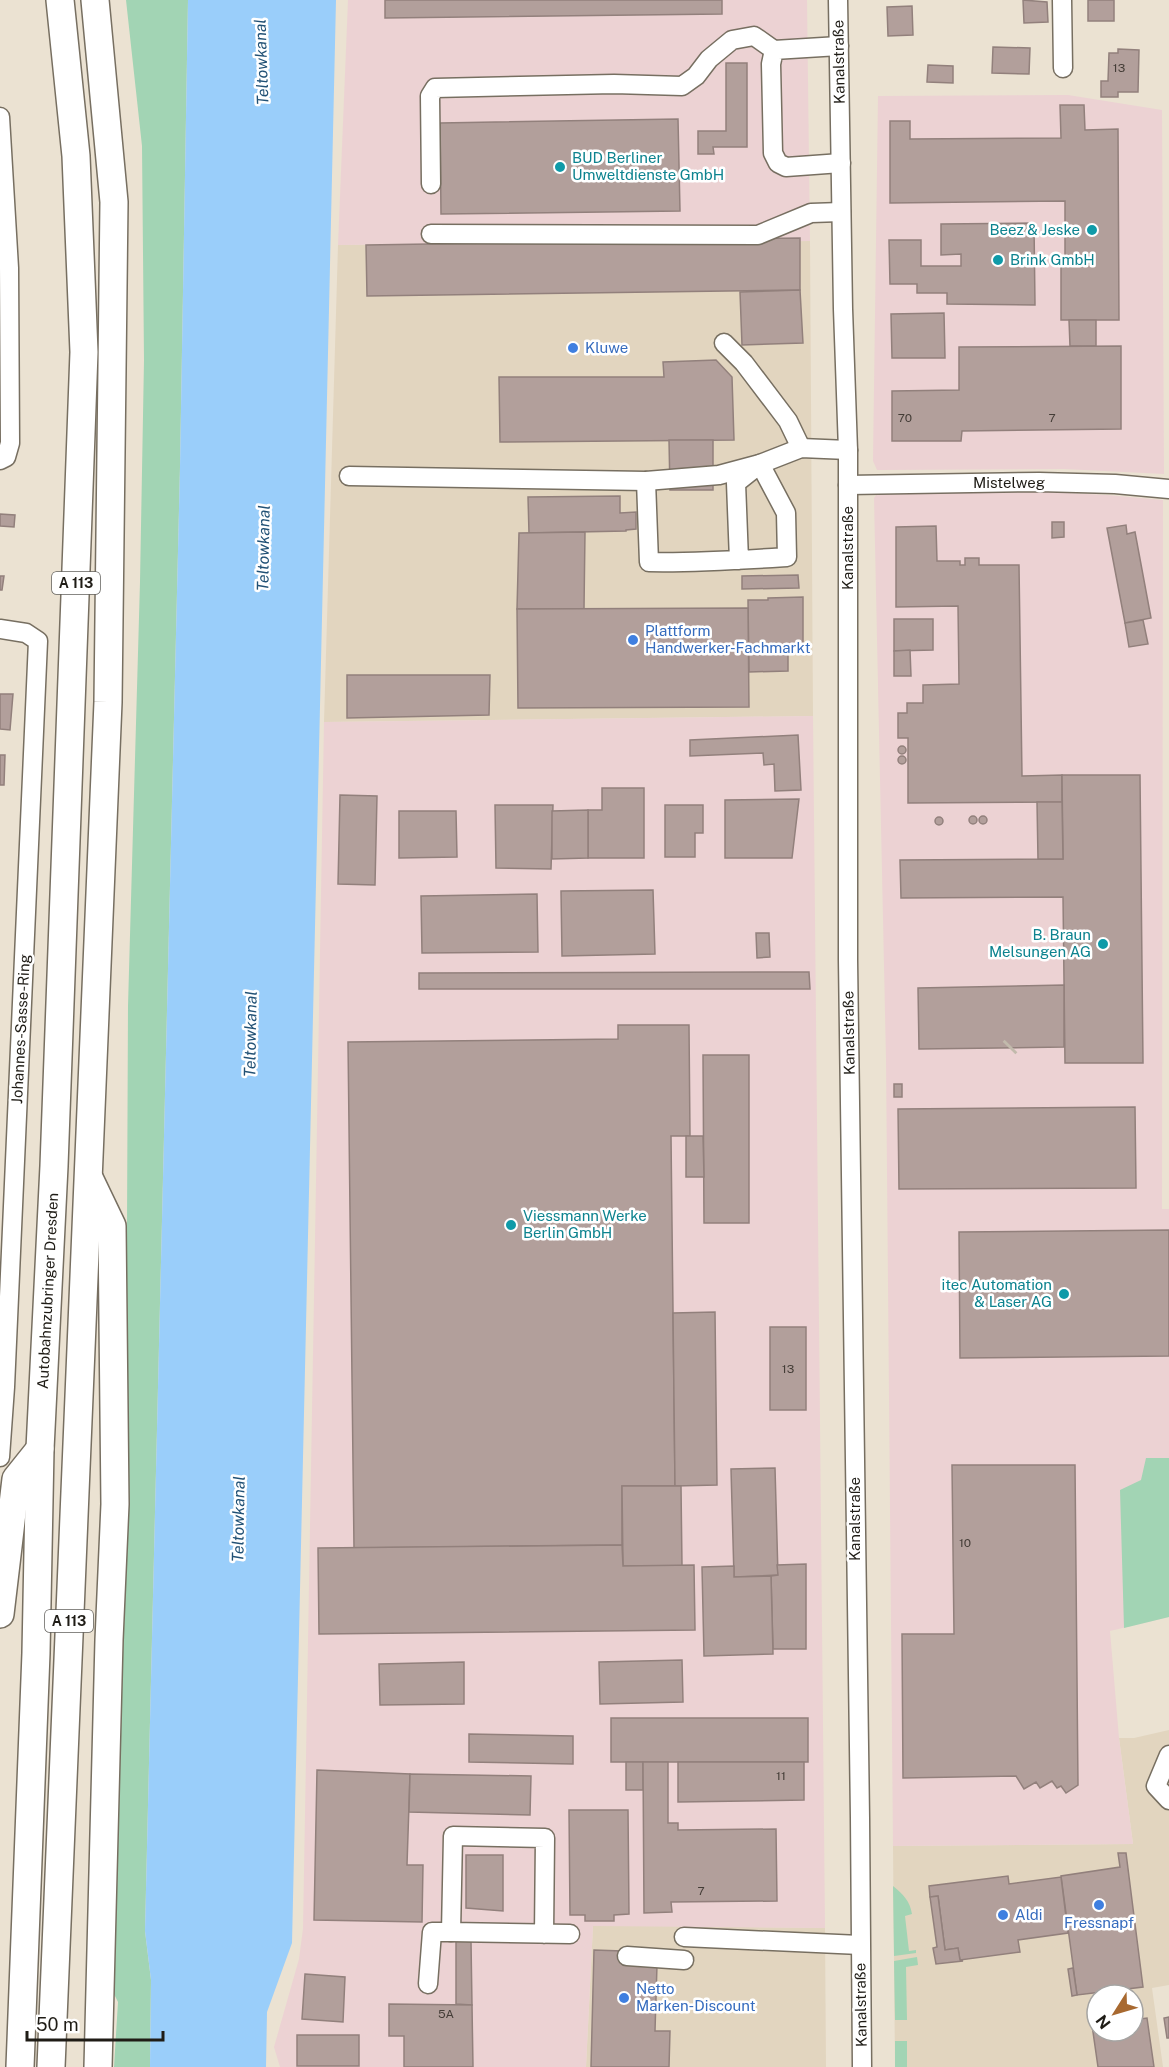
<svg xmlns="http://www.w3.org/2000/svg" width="1169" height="2067" font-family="'Public Sans',sans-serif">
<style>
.built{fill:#e2d5bf;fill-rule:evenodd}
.industrial{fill:#ecd2d3}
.green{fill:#a2d4b4}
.water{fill:#9acefa}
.building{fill:#b29f9b;stroke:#92807c;stroke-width:1.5}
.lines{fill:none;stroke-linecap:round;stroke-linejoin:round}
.minor-tunnel{stroke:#c2baac;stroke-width:18;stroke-dasharray:18 9;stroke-linecap:butt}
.minor-casing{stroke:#776f61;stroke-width:21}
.highway-casing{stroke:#776f61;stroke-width:30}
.minor{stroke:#fff;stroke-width:18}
.highway{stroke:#fff;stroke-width:27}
.culture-dot{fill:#0f9aa8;stroke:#fff;stroke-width:2}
.shop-dot{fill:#3f7fe0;stroke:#fff;stroke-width:2}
.labels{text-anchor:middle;stroke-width:5;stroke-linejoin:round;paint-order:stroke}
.number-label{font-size:12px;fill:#443d37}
.shield{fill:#fff;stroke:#62605c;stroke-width:1.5}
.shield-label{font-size:14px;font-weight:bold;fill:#1f1c16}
.street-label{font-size:15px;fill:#1f1c16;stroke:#fff}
.culture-label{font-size:15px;fill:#0d838f;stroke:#fff;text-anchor:start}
.shop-label{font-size:15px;fill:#366cbe;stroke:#fff;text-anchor:start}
.water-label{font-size:16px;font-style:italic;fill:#215175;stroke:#fff}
</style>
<rect width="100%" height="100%" fill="#ebe2d2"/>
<g class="built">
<path d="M 810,241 L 813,716 L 324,722 L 338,245 Z"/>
<path d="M 1169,1730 L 1169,1985 L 1152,1988 L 1163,2067 L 895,2067 L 893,1846 L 1133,1844 L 1119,1738 L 1134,1738 ZM 1097,1995 L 1133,1995 L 1133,2031 L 1097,2031 Z"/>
<path d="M 593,1925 L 825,1928 L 826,2067 L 586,2067 Z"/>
</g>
<g class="industrial">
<path d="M 348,0 L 807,0 L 810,241 L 338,245 Z"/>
<path d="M 1068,95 L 1162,110 L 1164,474 L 1064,469 L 877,470 L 873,461 L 878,96 Z"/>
<path d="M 1047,492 L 1107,495 L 1163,500 L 1162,1209 L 1169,1209 L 1169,1617 L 1110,1631 L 1119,1738 L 1133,1844 L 893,1846 L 886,1059 L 874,498 L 877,494 Z"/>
<path d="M 813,716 L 825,1928 L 593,1926 L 586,2067 L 280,2067 L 274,2047 L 299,1959 L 303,1929 L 324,722 Z"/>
</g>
<g class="green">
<path d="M 126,0 L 188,0 L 180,467 L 145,1931 L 151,1980 L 150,2067 L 114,2067 L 118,2002 L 109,1984 L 126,1447 L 128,1006 L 140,582 L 144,360 L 142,146 Z"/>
<path d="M 1146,1458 L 1169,1458 L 1169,1617 L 1124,1628 L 1120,1490 L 1141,1480 Z"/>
<path d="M 893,1886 C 903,1894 910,1901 912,1914 L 905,1916 L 909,1951 L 916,1950 L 916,1953 L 894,1956 Z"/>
<path d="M 917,1957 L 918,1965 L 906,1967 L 907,2020 L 895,2020 L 894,1961 Z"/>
<rect x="895" y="2041" width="12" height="26"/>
</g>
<path class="water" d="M 188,0 L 336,0 L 292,1943 L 267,2012 L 266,2067 L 150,2067 L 151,1980 L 145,1931 L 180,467 Z"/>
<g class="building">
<path d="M 385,0 L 722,0 L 722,14 L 385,18 Z"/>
<path d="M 1023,0 L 1047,2 L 1048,22 L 1024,23 Z"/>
<rect x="1088" y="0" width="26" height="21"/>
<path d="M 912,6 L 913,35 L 888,36 L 887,7 Z"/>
<path d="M 993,47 L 1030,48 L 1029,74 L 992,73 Z"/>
<path d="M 1118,49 L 1139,50 L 1138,92 L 1118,92 L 1118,97 L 1101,97 L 1101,81 L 1108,81 L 1109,53 L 1118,53 Z"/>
<path d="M 726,63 L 747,63 L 747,147 L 713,147 L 714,154 L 698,154 L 698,131 L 726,131 Z"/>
<path d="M 928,65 L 953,66 L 953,83 L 927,82 Z"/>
<path d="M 1060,105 L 1084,105 L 1085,130 L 1118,129 L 1119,320 L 1061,320 L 1061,257 L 1065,257 L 1065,201 L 890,203 L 890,121 L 910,121 L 910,139 L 1061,138 Z"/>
<path d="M 678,119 L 680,211 L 441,214 L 440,123 Z"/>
<path d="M 1034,223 L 1035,305 L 947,304 L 947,293 L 917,293 L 917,284 L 890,284 L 889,240 L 921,240 L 921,266 L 961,266 L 961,254 L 941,255 L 941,224 Z"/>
<path d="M 800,238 L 800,290 L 367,296 L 366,245 Z"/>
<path d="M 800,290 L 803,343 L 742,345 L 740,292 Z"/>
<path d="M 944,313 L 945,358 L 892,358 L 891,314 Z"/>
<path d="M 1069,320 L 1096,320 L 1096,346 L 1070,346 Z"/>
<path d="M 1121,346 L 1121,429 L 962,431 L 961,441 L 892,441 L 892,391 L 959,390 L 959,347 Z"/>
<path d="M 716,360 L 732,377 L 734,440 L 500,442 L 499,377 L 664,377 L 663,362 Z"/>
<path d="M 669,440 L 713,440 L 713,490 L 670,490 Z"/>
<path d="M 620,496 L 620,513 L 636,512 L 636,529 L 626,530 L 626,531 L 529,533 L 528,497 Z"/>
<path d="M 0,514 L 15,515 L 14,527 L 0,526 Z"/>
<path d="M 1052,522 L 1064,522 L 1064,537 L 1052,538 Z"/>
<path d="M 1126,525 L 1127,534 L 1135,532 L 1151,618 L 1125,623 L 1107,528 Z"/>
<path d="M 936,526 L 937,561 L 960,561 L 960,565 L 965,565 L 965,558 L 979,558 L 979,565 L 1019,565 L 1022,776 L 1062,775 L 1062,802 L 908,803 L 908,738 L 898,738 L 898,713 L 907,713 L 907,703 L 923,703 L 923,685 L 959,684 L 958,606 L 896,607 L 896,527 Z"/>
<path d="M 585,532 L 584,609 L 517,609 L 519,533 Z"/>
<path d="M 798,575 L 799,588 L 742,589 L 742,576 Z"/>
<path d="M 0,576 L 4,576 L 2,590 L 0,590 Z"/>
<path d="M 803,597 L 803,644 L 788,644 L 788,671 L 749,672 L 748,600 L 768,600 L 768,598 Z"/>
<path d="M 748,608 L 749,707 L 518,708 L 517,609 Z"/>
<path d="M 894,619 L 933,619 L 933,650 L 894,651 Z"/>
<path d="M 1143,620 L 1148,644 L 1129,647 L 1125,623 Z"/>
<path d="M 910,650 L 911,676 L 894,676 L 894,651 Z"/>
<path d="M 347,675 L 490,675 L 489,715 L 347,718 Z"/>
<path d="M 0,694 L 13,694 L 10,730 L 0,729 Z"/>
<path d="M 798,735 L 801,790 L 775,791 L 774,764 L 764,765 L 763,753 L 690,756 L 690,740 Z"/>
<circle cx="902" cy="750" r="4"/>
<path d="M 0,755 L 5,755 L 4,785 L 0,785 Z"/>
<circle cx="902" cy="760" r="4"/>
<path d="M 1062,775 L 1140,775 L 1143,1063 L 1065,1063 L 1063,897 L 901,898 L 900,860 L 1063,859 Z"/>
<path d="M 602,788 L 644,788 L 644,858 L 588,858 L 588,810 L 602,810 Z"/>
<path d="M 340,795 L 377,796 L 375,885 L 338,884 Z"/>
<path d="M 799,799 L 792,858 L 725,858 L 725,800 Z"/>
<path d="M 1037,802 L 1062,802 L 1063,859 L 1038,859 Z"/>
<path d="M 495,805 L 553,805 L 551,869 L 496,868 Z"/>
<path d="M 665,805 L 703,805 L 703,833 L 695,833 L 695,857 L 665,857 Z"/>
<path d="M 588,810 L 588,858 L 552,859 L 552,811 Z"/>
<path d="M 399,811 L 456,811 L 457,857 L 399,858 Z"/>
<circle cx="973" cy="820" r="4"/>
<circle cx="983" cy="820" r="4"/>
<circle cx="939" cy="821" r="4"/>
<path d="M 653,890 L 655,954 L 562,956 L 561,891 Z"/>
<path d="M 537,894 L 538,952 L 422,953 L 421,896 Z"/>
<path d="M 756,933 L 769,933 L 770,957 L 757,958 Z"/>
<path d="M 809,972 L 810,989 L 419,989 L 419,973 Z"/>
<path d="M 1064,985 L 1064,1047 L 919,1049 L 918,988 Z"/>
<path d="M 618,1025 L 689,1025 L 690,1136 L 671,1136 L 675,1486 L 622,1486 L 622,1545 L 354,1548 L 348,1042 L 618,1039 Z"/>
<path d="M 703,1055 L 749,1055 L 749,1223 L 704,1223 Z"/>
<rect x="894" y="1084" width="8" height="13"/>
<path d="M 1135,1107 L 1136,1188 L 899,1189 L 898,1109 Z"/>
<path d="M 686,1136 L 703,1136 L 704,1177 L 686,1177 Z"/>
<path d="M 1169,1230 L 1169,1356 L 960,1358 L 959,1232 Z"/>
<path d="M 715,1312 L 717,1485 L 675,1486 L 673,1313 Z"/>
<rect x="770" y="1327" width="36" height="83"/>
<path d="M 952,1465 L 1075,1465 L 1078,1785 L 1066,1793 L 1061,1786 L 1057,1788 L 1052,1781 L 1040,1788 L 1036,1782 L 1024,1789 L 1016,1776 L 903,1778 L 902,1634 L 954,1634 Z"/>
<path d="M 775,1468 L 778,1575 L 734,1577 L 731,1469 Z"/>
<path d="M 622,1486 L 681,1486 L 682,1566 L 623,1566 Z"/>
<path d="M 622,1545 L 623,1566 L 694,1565 L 695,1630 L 319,1634 L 318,1548 Z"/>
<path d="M 806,1564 L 806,1649 L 773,1649 L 771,1576 L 778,1575 L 777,1565 Z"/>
<path d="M 734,1566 L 734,1577 L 771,1576 L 773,1654 L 704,1656 L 702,1567 Z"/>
<path d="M 682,1660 L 683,1702 L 600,1704 L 599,1662 Z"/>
<path d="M 464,1662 L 464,1704 L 380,1705 L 379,1664 Z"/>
<rect x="611" y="1718" width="197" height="44"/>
<path d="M 469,1734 L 573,1736 L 573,1764 L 469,1762 Z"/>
<rect x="626" y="1762" width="17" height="28"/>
<path d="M 643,1762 L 668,1762 L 668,1823 L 678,1823 L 678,1830 L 776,1829 L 777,1901 L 671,1902 L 672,1912 L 644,1913 Z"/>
<path d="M 678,1762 L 804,1762 L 804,1800 L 678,1802 Z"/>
<path d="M 317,1770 L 410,1774 L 407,1865 L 423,1865 L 422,1922 L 314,1920 Z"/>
<path d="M 410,1774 L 531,1776 L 530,1815 L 409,1812 Z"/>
<path d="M 569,1810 L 628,1810 L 629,1914 L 614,1915 L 614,1921 L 585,1921 L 585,1915 L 570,1915 Z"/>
<path d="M 1118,1853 L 1126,1853 L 1143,1987 L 1077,1995 L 1061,1876 L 1120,1867 Z"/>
<path d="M 466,1855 L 503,1855 L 503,1911 L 466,1908 Z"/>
<path d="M 1008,1876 L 1009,1884 L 1061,1877 L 1068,1933 L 1018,1940 L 1020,1952 L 960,1960 L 958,1948 L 945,1950 L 938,1896 L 930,1897 L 929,1886 Z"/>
<path d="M 938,1896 L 945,1950 L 958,1948 L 960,1960 L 963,1961 L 936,1964 L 933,1948 L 937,1947 L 930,1897 Z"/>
<path d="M 456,1940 L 471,1942 L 472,2005 L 456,2004 Z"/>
<path d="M 594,1950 L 622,1951 L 622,1964 L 657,1965 L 655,2031 L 670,2031 L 669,2067 L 591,2067 Z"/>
<path d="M 1073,1968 L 1077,1995 L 1072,1996 L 1068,1969 Z"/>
<path d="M 305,1974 L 345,1977 L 343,2022 L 302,2019 Z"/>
<path d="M 389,2004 L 472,2005 L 473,2067 L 404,2067 L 404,2036 L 389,2036 Z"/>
<path d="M 1169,2017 L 1169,2038 L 1167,2038 L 1164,2018 Z"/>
<path d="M 1147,2018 L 1154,2067 L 1098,2067 L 1092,2025 L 1097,2025 L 1097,2031 L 1133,2031 L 1133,2020 Z"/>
<rect x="297" y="2035" width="62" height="31"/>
</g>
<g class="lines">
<path class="minor-tunnel" d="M 1009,1048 L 1011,1046"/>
<g class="minor-casing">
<g id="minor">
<path d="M 838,0 L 843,309 L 848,450 L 848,960 L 860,1818 L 862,2067"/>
<path d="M 1062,0 L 1063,68"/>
<path d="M 839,46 L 774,50 L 771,64 L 773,153 L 778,163 L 786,167 L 841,163"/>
<path d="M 0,117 L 9,268 L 10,443 L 6,457 L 0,460"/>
<path d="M 431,184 L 430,96 L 435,88 L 614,84 L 682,86 L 696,76 L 709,59 L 732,40 L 754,36 L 774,50"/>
<path d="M 431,234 L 758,235 L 811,213 L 841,212"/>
<path d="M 724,343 L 744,363 L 788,421 L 801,448"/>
<path d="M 349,476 L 646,481 L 719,475 L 760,464 L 801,448 L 848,450"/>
<path d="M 646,481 L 649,562 C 695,563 740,560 787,557 L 786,513 L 760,464 L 736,483 L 739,560"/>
<path d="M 848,485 L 1039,482 L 1115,484 L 1169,489"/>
<path d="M 0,629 L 26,633 L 38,641 L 5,1387 L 0,1457"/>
<path d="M 1169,1755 L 1156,1786 L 1169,1800"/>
<path d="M 544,1934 L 545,1838 L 453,1836 L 451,1932 L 570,1934"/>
<path d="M 684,1937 L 860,1945"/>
<path d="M 627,1956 L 684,1960"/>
<path d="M 428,1984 L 432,1932 L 451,1932"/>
</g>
</g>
<g class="highway-casing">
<g id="highway">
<path d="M 90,1180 L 112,1226 L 115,1504 L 109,1640 L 98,2067"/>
<path d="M 0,1614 L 16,1479 L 40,1449"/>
<path d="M 20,2067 L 36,1653 L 40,1449 L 54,1166 L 84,352 L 76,156 L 60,0"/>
<path d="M 51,2067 L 108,702 L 114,202 L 95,0"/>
</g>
</g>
<use href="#minor" class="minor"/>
<use href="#highway" class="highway"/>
</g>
<g class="culture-dot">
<circle cx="560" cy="167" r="6"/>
<circle cx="1092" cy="230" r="6"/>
<circle cx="998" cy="260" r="6"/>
<circle cx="1103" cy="944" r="6"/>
<circle cx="511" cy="1225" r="6"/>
<circle cx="1064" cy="1294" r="6"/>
</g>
<g class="shop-dot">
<circle cx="573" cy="348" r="6"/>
<circle cx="633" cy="640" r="6"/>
<circle cx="1099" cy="1905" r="6"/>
<circle cx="1003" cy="1915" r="6"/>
<circle cx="624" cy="1998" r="6"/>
</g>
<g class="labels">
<g class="number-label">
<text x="1119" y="72">13</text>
<text x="905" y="422">70</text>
<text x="1052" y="422">7</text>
<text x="788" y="1373">13</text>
<text x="965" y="1547">10</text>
<text x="781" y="1780">11</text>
<text x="701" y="1895">7</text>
<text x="446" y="2018">5A</text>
</g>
<g class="shield">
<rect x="52" y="572" width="48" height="22" rx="4.5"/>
<rect x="45" y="1610" width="48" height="22" rx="4.5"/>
</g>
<g class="shield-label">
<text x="76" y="588">A 113</text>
<text x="69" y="1626">A 113</text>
</g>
<g class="street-label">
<text transform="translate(839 62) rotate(-91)" y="5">Kanalstraße</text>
<text x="1009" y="488">Mistelweg</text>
<text transform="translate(848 548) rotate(-90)" y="5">Kanalstraße</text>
<text transform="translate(21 1029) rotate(-87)" y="5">Johannes-Sasse-Ring</text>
<text transform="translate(849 1033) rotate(-91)" y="5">Kanalstraße</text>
<text transform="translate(48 1291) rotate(-87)" y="5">Autobahnzubringer Dresden</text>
<text transform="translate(855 1519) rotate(-90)" y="5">Kanalstraße</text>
<text transform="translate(861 2005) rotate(-91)" y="5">Kanalstraße</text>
</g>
<g class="culture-label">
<text x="572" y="163">BUD Berliner<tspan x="572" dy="17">Umweltdienste GmbH</tspan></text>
<text x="1080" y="235" text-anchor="end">Beez &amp; Jeske</text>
<text x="1010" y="265">Brink GmbH</text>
<text x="1091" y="940" text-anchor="end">B. Braun<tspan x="1091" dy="17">Melsungen AG</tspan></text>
<text x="523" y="1221">Viessmann Werke<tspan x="523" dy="17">Berlin GmbH</tspan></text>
<text x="1052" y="1290" text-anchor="end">itec Automation<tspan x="1052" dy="17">&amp; Laser AG</tspan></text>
</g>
<g class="shop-label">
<text x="585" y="353">Kluwe</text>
<text x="645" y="636">Plattform<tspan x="645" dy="17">Handwerker-Fachmarkt</tspan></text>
<text x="1015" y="1920">Aldi</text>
<text x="1099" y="1928" text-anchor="middle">Fressnapf</text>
<text x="636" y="1994">Netto<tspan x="636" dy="17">Marken-Discount</tspan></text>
</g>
<g class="water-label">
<text transform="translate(261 62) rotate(-92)" y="6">Teltowkanal</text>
<text transform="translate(263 548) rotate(-89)" y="6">Teltowkanal</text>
<text transform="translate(250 1034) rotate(-89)" y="6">Teltowkanal</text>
<text transform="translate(238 1519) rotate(-89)" y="6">Teltowkanal</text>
</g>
</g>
<g transform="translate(1115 2013) rotate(233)"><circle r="28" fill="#ffffff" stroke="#a5a4a2" stroke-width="1.5"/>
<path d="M0-4.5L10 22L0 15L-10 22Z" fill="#a86930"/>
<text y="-9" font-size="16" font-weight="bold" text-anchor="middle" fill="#1f1c16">N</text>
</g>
<path d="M27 2031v9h136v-9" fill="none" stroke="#1f1c16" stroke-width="3"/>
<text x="36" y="2031" font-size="18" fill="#1f1c16" stroke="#ffffff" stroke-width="4.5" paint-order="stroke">50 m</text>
</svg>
